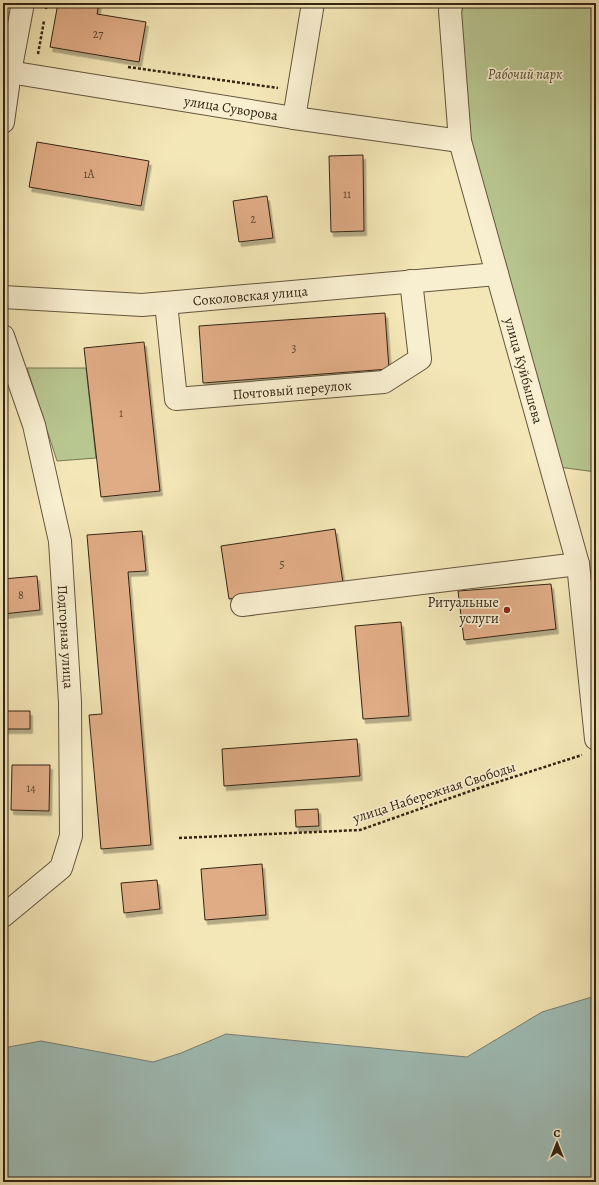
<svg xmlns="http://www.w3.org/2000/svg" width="599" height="1185" font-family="Alegreya,serif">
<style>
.green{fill:#b8c690;stroke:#767652}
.water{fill:#9fbeb8;stroke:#748176}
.building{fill:#e0ac86;stroke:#342514;filter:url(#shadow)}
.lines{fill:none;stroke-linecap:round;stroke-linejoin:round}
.minor-casing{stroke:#64563d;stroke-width:24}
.path{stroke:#342514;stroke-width:2.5;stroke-dasharray:3 2;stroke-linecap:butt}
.minor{stroke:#f8efd0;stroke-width:22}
.poi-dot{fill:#8f2418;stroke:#f8efd0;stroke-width:1.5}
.labels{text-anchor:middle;stroke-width:3.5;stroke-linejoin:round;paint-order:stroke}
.number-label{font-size:12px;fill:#5f4730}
.park-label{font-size:14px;font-style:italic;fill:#554d33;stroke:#f8efd0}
.street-label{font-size:14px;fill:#342514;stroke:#f8efd0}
.poi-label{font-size:14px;fill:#342514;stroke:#f8efd0;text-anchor:end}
</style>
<defs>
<filter id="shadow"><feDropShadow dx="2.5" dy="4.5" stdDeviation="0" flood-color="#0004"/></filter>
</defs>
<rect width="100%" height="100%" fill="#f4e7b7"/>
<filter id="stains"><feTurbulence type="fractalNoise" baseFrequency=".005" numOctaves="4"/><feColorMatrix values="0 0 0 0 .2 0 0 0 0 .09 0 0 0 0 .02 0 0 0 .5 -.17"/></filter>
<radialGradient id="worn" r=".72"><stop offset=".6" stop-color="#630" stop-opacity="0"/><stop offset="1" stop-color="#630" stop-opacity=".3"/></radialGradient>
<g class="green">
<path d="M 452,3 L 596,3 L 596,472 L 551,466 L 460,141 Z"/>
<path d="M 27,368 L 86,368 L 96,458 L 57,461 Z"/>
</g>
<path class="water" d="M 596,991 L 596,1182 L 3,1182 L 3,1048 L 41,1041 L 153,1062 L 181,1053 L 226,1034 L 467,1057 L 542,1012 L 592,997 Z"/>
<g class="building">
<path d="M 58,3 L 99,3 L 97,14 L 146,22 L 139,62 L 50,47 Z"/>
<path d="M 37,142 L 149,161 L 141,206 L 29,187 Z"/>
<path d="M 363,155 L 364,231 L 331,232 L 329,156 Z"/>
<path d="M 267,196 L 273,238 L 239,242 L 233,201 Z"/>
<path d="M 385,313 L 389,369 L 203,383 L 199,326 Z"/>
<path d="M 144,342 L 160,491 L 101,497 L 84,348 Z"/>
<path d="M 335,529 L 343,583 L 229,599 L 221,546 Z"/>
<path d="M 142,531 L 146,571 L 128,572 L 151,845 L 101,849 L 89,715 L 102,714 L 87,535 Z"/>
<path d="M 37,576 L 40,610 L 3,614 L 3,579 Z"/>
<path d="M 551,584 L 556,629 L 464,640 L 458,591 Z"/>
<path d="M 401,622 L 409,716 L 363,719 L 355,626 Z"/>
<path d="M 4,711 L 30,711 L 30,729 L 5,729 Z"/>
<path d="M 357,739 L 360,776 L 224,786 L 222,749 Z"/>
<path d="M 12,765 L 50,765 L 49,811 L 11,810 Z"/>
<path d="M 318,809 L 319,826 L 296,827 L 295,810 Z"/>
<path d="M 262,864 L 266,915 L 205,920 L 201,869 Z"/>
<path d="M 157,880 L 160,909 L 124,913 L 121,883 Z"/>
</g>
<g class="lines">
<g class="minor-casing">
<g id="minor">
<path id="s1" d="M 452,3 L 450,11 L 460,141 L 578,564 L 596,739"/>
<path id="s2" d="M 3,71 L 294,118 L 460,141"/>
<path d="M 294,118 L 313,3"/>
<path d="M 3,122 L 10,72 L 23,3"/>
<path id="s3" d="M 3,297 L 142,305 L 497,274"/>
<path id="s4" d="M 166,303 L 176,399 L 384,382 L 420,359 L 411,281"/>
<path id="s5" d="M 3,336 L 34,425 L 60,541 L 70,702 L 71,836 L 61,868 L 3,916"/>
<path d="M 242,605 L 578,564"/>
</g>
</g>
<g class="path">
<path d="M 46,9 L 47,3"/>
<path d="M 38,54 L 44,21"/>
<path d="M 128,67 L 278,88"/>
<path d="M 179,838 L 360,830 L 479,788 L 582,755"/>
</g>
<use href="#minor" class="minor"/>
</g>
<circle class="poi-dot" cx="507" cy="610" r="4"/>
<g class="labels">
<g class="number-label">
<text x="98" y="38">27</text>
<text x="89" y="178">1А</text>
<text x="347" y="198">11</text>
<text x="253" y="223">2</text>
<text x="294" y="352">3</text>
<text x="121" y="417">1</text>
<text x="282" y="568">5</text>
<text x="21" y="599">8</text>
<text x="31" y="792">14</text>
</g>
<g class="park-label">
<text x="525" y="79">Рабочий парк</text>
</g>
<g class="street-label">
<text dy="5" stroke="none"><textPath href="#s2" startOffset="231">улица Суворова</textPath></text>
<text dy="5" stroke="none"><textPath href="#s3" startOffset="248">Соколовская улица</textPath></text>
<text dy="5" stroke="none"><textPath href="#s1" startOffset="377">улица Куйбышева</textPath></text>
<text dy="5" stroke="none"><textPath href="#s4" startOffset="213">Почтовый переулок</textPath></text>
<text dy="5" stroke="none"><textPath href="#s5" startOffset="309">Подгорная улица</textPath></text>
<text transform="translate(434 792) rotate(-18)" y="5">улица Набережная Свободы</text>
</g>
<g class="poi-label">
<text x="499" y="607">Ритуальные<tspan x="499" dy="16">услуги</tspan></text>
</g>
</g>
<rect width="599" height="1185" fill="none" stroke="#f4e7b7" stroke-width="16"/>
<rect x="4" y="4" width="591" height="1177" fill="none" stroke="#342514" stroke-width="2"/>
<rect x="8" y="8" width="583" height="1169" fill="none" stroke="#342514"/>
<g transform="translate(557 1143)" stroke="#f8efd0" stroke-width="3" paint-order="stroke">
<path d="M0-3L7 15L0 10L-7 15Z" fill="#342514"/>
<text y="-6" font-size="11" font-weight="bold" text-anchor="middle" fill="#342514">С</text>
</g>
<rect width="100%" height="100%" filter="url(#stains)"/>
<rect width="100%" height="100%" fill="url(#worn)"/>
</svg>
